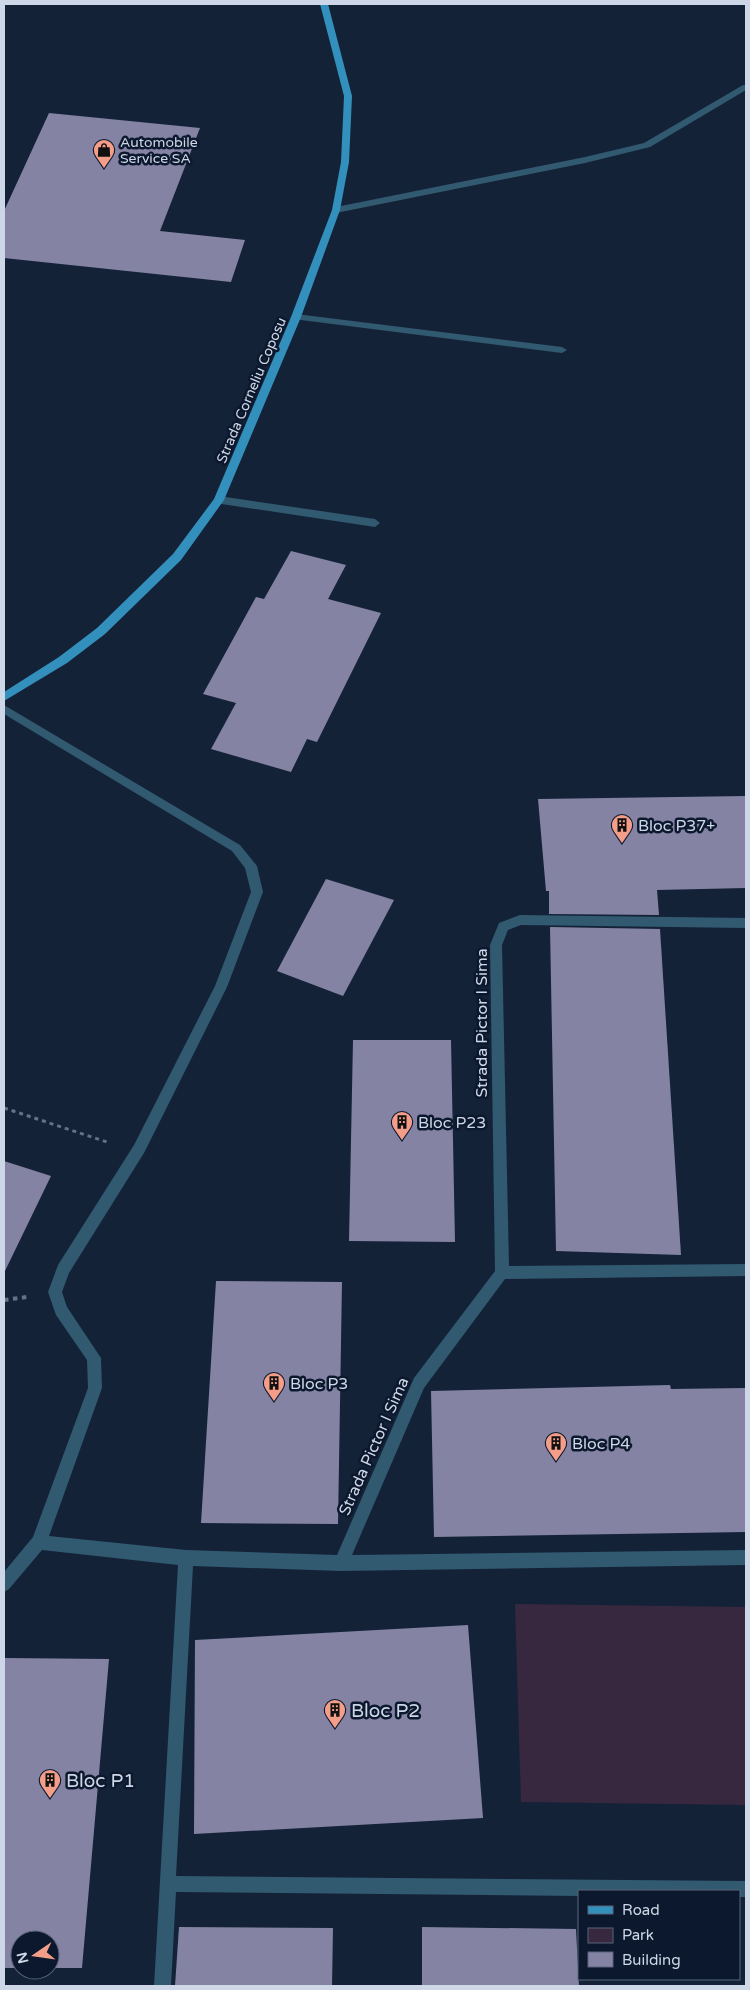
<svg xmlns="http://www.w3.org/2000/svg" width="750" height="1990" font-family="'Varela Round',sans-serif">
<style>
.green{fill:#37283f}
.building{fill:#8583a3}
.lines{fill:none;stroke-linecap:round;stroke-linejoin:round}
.path-far1{stroke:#657184;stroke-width:3;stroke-dasharray:4 4;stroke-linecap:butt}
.path{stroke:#657184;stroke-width:4;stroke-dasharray:4.5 4.5;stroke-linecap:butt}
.minor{fill:#31596f;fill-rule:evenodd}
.major{fill:#3390bd;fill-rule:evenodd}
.labels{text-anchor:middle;stroke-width:5;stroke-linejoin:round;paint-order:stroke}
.far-poi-label{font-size:14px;fill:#ced7e7;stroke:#0b182e;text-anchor:start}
.far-street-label{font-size:14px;fill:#ced7e7;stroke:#0b182e}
.poi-label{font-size:16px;fill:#ced7e7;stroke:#0b182e;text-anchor:start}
.street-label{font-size:16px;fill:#ced7e7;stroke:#0b182e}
.near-poi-label{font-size:19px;fill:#ced7e7;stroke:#0b182e;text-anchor:start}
</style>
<rect width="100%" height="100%" fill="#142238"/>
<path class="green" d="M 515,1604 L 746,1607 L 746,1805 L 521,1802 Z"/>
<g class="building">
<path d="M 49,113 L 200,128 L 160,231 L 245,240 L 231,282 L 4,258 L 4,211 Z"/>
<path d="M 291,551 L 346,565 L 328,599 L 381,613 L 317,742 L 307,739 L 291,772 L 211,749 L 236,703 L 203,694 L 256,597 L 264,599 Z"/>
<path d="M 746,796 L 746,888 L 657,890 L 659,915 L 549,914 L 549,891 L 546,891 L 538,799 Z"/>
<path d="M 326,879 L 394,900 L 343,996 L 277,971 Z"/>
<path d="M 550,927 L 660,929 L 681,1255 L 556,1251 Z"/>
<path d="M 353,1040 L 451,1040 L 455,1242 L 349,1241 Z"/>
<path d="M 4,1161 L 51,1176 L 4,1273 Z"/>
<path d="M 216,1281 L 342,1282 L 338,1524 L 201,1523 Z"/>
<path d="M 670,1385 L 671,1389 L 746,1388 L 746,1532 L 434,1537 L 431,1391 Z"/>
<path d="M 468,1625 L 483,1818 L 194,1834 L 195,1640 Z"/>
<path d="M 4,1658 L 109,1659 L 82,1968 L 50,1968 L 50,1940 L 20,1940 L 20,1968 L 4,1968 Z"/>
<path d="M 179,1927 L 333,1928 L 332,1986 L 175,1986 Z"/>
<path d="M 422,1927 L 576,1929 L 579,1986 L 422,1986 Z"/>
</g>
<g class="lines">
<path class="path-far1" d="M 4,1108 L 110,1143"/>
<path class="path" d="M 4,1300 L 27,1297"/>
<g class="minor">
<path d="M 743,85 L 746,85 L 746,90 L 650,147 L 585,163 L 336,213 L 332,210 L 336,207 L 585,157 L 644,143 Z"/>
<path d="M 296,314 L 562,347 L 567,350 L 562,353 L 293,319 L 291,317 Z"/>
<path d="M 219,496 L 375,519 L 380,523 L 375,527 L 215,503 L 214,500 Z"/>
<path d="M 4,705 L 240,845 L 257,866 L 263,892 L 227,987 L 144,1153 L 69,1273 L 62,1292 L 67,1307 L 101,1358 L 102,1388 L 49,1536 L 186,1550 L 337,1555 L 414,1378 L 495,1271 L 490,945 L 499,923 L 520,915 L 746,918 L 746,928 L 521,925 L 508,930 L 502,945 L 509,1266 L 746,1264 L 746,1276 L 505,1279 L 424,1388 L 352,1555 L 746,1550 L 746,1565 L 341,1571 L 193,1566 L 176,1876 L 746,1881 L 746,1897 L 739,1897 L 739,1891 L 579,1891 L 579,1896 L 176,1892 L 171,1986 L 154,1986 L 178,1565 L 42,1550 L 9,1589 L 4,1592 L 4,1572 L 33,1537 L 88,1388 L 87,1360 L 56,1315 L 48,1292 L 58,1265 L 134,1145 L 215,986 L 251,892 L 245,868 L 232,851 L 4,714 Z"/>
</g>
<path class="major" d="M 320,4 L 328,4 L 352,96 L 349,162 L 340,210 L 301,317 L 224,500 L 181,560 L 105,634 L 67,663 L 4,701 L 4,692 L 59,657 L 97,628 L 173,554 L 214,499 L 291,317 L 332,210 L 341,162 L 344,96 Z"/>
</g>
<defs>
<g id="shop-pin" transform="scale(1.125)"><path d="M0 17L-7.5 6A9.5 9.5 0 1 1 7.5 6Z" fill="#f49e89" stroke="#0b182e"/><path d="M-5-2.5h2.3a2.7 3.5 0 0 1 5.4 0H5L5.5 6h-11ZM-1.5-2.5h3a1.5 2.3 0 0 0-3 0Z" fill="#111"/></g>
<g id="building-pin" transform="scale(1.125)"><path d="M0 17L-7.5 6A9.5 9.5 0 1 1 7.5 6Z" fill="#f49e89" stroke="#0b182e"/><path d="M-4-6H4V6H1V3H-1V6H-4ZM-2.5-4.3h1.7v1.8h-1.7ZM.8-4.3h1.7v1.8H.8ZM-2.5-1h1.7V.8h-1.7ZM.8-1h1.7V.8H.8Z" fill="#111"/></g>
</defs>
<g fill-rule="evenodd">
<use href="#shop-pin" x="104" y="150"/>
<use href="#building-pin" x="622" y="825"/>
<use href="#building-pin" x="402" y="1122"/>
<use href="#building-pin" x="274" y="1383"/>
<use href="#building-pin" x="556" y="1443"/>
<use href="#building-pin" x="335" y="1710"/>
<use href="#building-pin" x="50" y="1780"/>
</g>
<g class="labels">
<g class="far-poi-label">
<text x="120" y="147">Automobile<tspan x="120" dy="16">Service SA</tspan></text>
</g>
<g class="far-street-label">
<text transform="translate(251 390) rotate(-67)" y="5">Strada Corneliu Coposu</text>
</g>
<g class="poi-label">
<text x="638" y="831">Bloc P37+</text>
<text x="418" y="1128">Bloc P23</text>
<text x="290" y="1389">Bloc P3</text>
<text x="572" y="1449">Bloc P4</text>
</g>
<g class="street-label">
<text transform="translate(481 1023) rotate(-90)" y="6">Strada Pictor I Sima</text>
<text transform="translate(373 1446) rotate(-66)" y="6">Strada Pictor I Sima</text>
</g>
<g class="near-poi-label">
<text x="351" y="1717">Bloc P2</text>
<text x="66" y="1787">Bloc P1</text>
</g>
</g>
<rect width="750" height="1990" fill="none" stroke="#ced7e7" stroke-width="10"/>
<rect x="578" y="1890" width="162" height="90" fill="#0b182e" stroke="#596478"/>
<rect x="588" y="1906" width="25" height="8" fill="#3390bd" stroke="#596478"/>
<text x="622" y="1915" font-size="15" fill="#ced7e7">Road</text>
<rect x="588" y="1928" width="25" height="15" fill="#37283f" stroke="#596478"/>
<text x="622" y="1940" font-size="15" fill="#ced7e7">Park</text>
<rect x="588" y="1952" width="25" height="15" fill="#8583a3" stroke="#596478"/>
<text x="622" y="1965" font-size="15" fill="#ced7e7">Building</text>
<g transform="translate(35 1955) rotate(257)"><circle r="24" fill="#0b182e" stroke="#596478"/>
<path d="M0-4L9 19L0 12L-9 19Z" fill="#f49e89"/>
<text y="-8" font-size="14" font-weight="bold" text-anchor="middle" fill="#ced7e7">N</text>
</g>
</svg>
